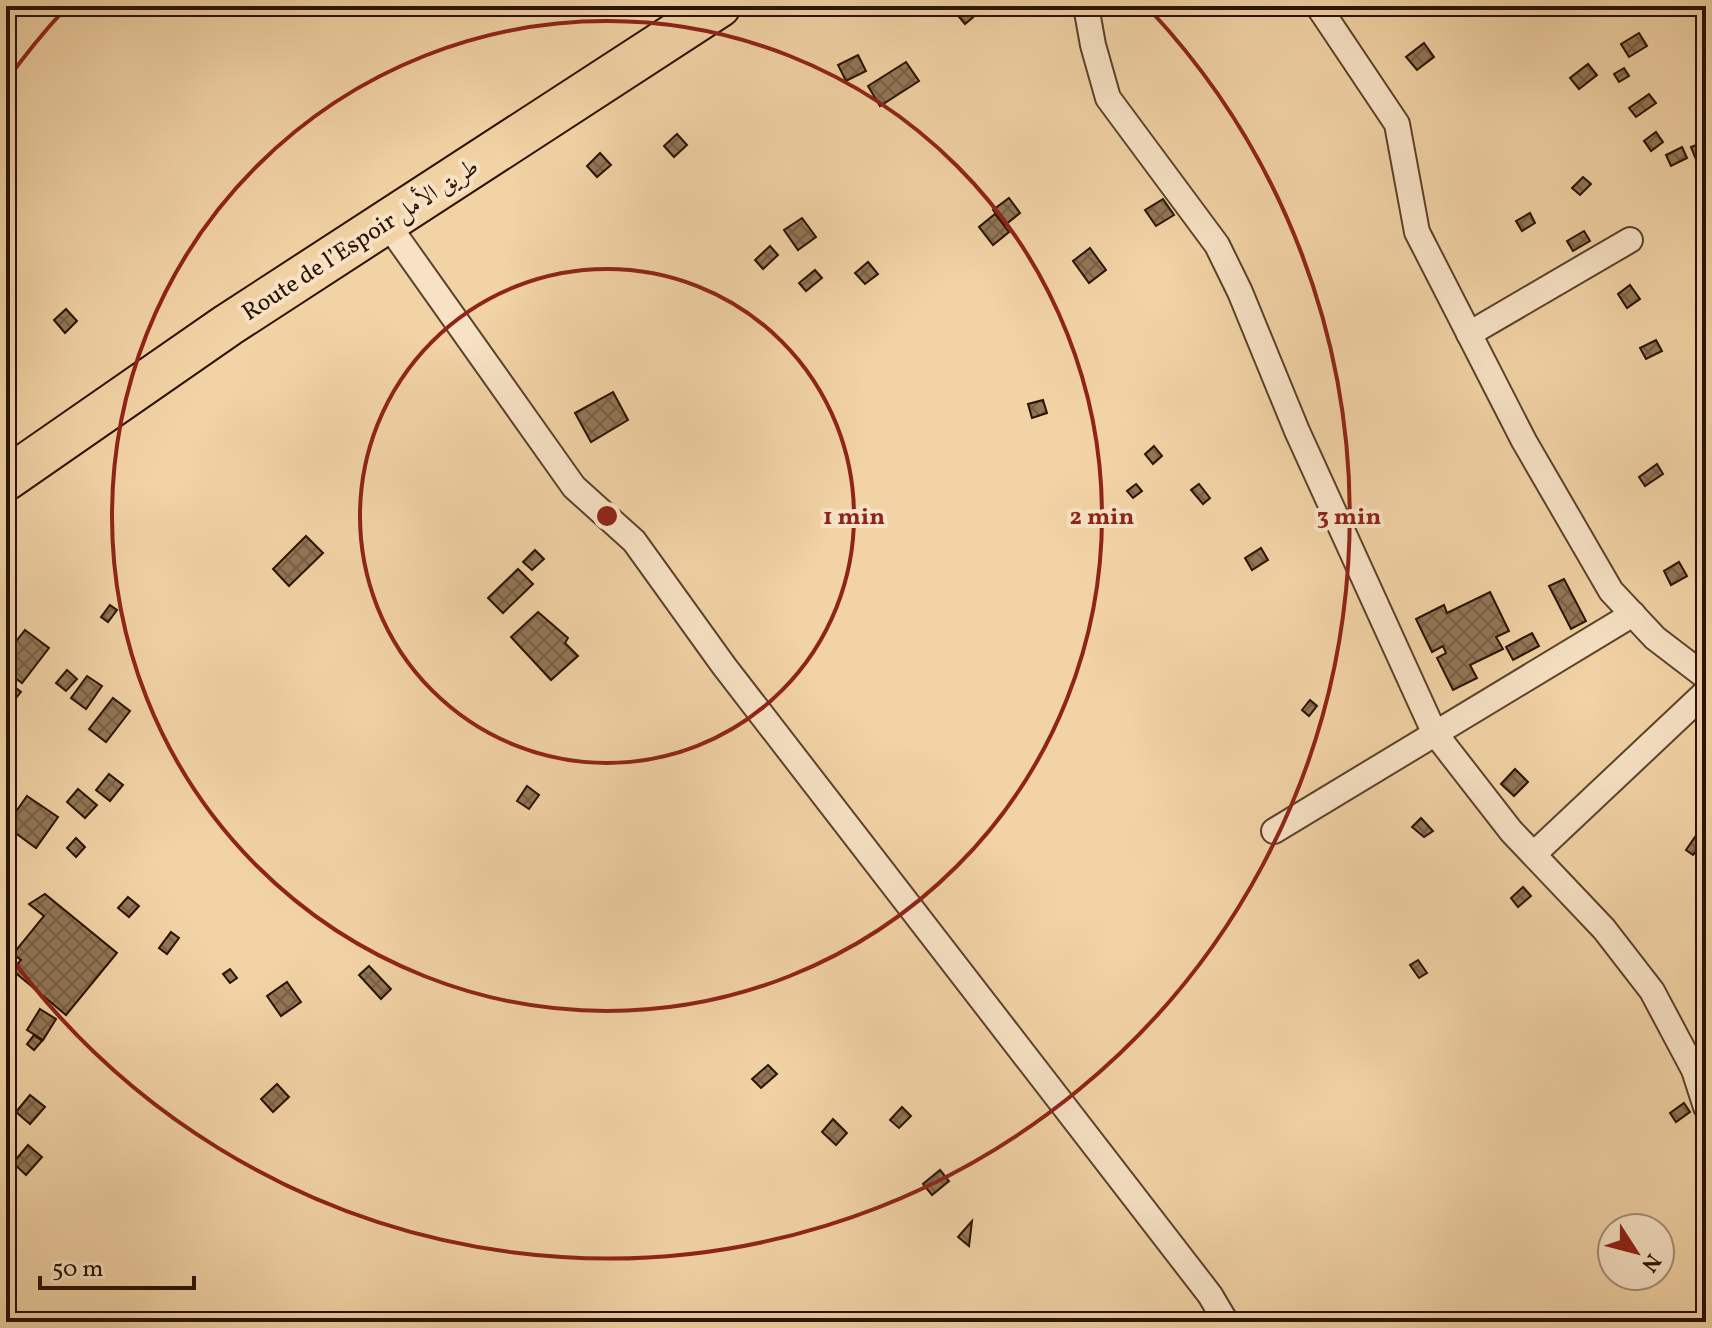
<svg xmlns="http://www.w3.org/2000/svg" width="1712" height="1328" font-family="Vollkorn,Amiri,serif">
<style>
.building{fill:url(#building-cross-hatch);stroke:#291200;stroke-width:2}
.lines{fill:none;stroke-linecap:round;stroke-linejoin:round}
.minor-casing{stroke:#5b422a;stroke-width:28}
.trunk-casing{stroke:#291200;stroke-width:46}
.minor{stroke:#f7e2c5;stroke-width:24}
.trunk{stroke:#f2d3a6;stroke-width:42}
.ring{fill:none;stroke:#8f2418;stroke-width:4}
.labels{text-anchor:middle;stroke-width:8;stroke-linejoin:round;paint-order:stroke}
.street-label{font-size:24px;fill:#291200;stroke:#f7e2c5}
.centre{fill:#8f2418;stroke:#f7e2c5;stroke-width:4}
.ring-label{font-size:24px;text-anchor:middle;font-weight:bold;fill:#8f2418;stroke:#f7e2c5;stroke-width:8;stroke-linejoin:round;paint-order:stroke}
</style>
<defs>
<pattern id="building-cross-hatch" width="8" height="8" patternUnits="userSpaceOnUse" patternTransform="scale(2)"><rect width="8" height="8" fill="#927656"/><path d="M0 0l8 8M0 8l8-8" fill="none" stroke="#775f45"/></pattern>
</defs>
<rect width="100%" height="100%" fill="#f2d3a6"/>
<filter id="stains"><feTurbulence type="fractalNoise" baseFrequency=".0025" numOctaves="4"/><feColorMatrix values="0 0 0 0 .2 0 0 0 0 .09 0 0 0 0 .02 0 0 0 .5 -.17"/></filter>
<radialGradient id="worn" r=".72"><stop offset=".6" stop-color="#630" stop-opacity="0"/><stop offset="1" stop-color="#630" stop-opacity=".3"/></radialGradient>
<g class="building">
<path d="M 950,6 L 985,6 L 985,7 L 965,24 Z"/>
<path d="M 1639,33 L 1647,46 L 1629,57 L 1621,44 Z"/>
<path d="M 1424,43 L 1434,57 L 1417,70 L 1406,57 Z"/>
<path d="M 858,55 L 866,71 L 846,81 L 838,65 Z"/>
<path d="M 906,62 L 919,81 L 880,106 L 868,86 Z"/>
<path d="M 1588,64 L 1597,75 L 1579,89 L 1570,78 Z"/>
<path d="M 1624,68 L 1629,76 L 1619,82 L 1614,74 Z"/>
<path d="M 1649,94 L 1656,103 L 1636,117 L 1629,108 Z"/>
<path d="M 1656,132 L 1663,142 L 1651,151 L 1644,141 Z"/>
<path d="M 677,134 L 687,145 L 674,157 L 664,146 Z"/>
<path d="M 1706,141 L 1706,158 L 1697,162 L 1691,147 Z"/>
<path d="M 1682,147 L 1687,158 L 1671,166 L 1666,155 Z"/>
<path d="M 600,153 L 611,165 L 597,177 L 587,166 Z"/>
<path d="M 1583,177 L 1591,184 L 1580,195 L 1572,188 Z"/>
<path d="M 1009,198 L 1020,213 L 1005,225 L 993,210 Z"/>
<path d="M 1163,199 L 1174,215 L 1156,226 L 1145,210 Z"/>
<path d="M 1530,213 L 1535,223 L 1522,231 L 1516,221 Z"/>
<path d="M 995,214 L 1009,232 L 993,245 L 979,227 Z"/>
<path d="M 802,218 L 816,237 L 798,250 L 784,230 Z"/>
<path d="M 1584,231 L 1590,241 L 1573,251 L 1567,241 Z"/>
<path d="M 770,246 L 778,255 L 763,269 L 755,260 Z"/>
<path d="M 1090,248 L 1106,270 L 1089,283 L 1073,261 Z"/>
<path d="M 868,262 L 878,274 L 865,284 L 855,273 Z"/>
<path d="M 815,270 L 822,278 L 806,291 L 799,283 Z"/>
<path d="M 1630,285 L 1640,299 L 1627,308 L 1618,294 Z"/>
<path d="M 66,309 L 77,321 L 65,333 L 54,320 Z"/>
<path d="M 1656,340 L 1662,351 L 1646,359 L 1640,348 Z"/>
<path d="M 613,392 L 628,420 L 591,442 L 575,413 Z"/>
<path d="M 1043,400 L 1047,413 L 1032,418 L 1028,404 Z"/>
<path d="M 1154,446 L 1162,456 L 1153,464 L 1145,454 Z"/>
<path d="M 1657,464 L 1663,474 L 1645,486 L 1639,477 Z"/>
<path d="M 1136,484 L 1142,491 L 1133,498 L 1127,491 Z"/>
<path d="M 1199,484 L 1210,498 L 1203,504 L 1191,490 Z"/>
<path d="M 306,536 L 323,553 L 289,586 L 273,569 Z"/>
<path d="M 1261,548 L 1268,560 L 1252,570 L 1245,558 Z"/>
<path d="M 535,550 L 544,559 L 532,570 L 523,562 Z"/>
<path d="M 1679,562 L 1687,576 L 1671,585 L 1664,571 Z"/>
<path d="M 518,569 L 533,584 L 503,613 L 488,598 Z"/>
<path d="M 1564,579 L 1586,621 L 1571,629 L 1549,586 Z"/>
<path d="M 1490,592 L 1509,631 L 1496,637 L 1503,649 L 1470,665 L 1477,678 L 1453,690 L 1437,658 L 1446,653 L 1443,646 L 1432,652 L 1416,619 L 1444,605 L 1447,613 Z"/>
<path d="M 110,605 L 117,610 L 108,622 L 101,617 Z"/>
<path d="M 538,612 L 568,638 L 565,643 L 578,656 L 551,680 L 511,637 Z"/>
<path d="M 25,630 L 49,648 L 22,683 L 6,671 L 6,654 Z"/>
<path d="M 1532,633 L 1539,646 L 1513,660 L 1506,647 Z"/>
<path d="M 67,670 L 77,679 L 66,691 L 56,683 Z"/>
<path d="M 87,676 L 102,686 L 86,709 L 71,698 Z"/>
<path d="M 7,681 L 21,692 L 6,710 L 6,683 Z"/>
<path d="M 113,698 L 130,711 L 106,742 L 89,729 Z"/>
<path d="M 1310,700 L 1317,706 L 1309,716 L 1302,710 Z"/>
<path d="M 1515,769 L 1528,782 L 1514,796 L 1501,784 Z"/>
<path d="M 109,774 L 123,785 L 110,801 L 96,790 Z"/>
<path d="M 527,786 L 539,795 L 529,809 L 517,801 Z"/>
<path d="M 78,789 L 97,805 L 85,818 L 67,802 Z"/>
<path d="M 27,796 L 58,817 L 36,848 L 6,826 Z"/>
<path d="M 1421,818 L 1433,831 L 1424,837 L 1412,827 Z"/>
<path d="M 1695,837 L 1703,843 L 1693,855 L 1686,850 Z"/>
<path d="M 76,838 L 85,847 L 76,857 L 67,848 Z"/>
<path d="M 1523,887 L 1531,896 L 1518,907 L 1511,898 Z"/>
<path d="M 45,894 L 117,953 L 66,1015 L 12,970 L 21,960 L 13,954 L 44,916 L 29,904 Z"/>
<path d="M 128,897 L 139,906 L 129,917 L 118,908 Z"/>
<path d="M 171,932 L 179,938 L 167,954 L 159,948 Z"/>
<path d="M 1418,960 L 1427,973 L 1419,978 L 1410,965 Z"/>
<path d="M 369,966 L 391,989 L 381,999 L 359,975 Z"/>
<path d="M 230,969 L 237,978 L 230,983 L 223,974 Z"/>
<path d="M 287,982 L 301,1002 L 281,1016 L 267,996 Z"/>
<path d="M 40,1009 L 56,1019 L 43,1040 L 27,1030 Z"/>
<path d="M 34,1035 L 42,1041 L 34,1050 L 27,1044 Z"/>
<path d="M 768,1065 L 777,1074 L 761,1088 L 752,1079 Z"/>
<path d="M 277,1084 L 289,1097 L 273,1112 L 261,1099 Z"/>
<path d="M 30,1095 L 45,1107 L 30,1124 L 16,1112 Z"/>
<path d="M 1684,1103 L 1690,1112 L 1676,1122 L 1670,1113 Z"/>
<path d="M 902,1107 L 911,1116 L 899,1128 L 890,1120 Z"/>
<path d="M 833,1119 L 847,1133 L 836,1145 L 822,1132 Z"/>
<path d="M 28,1145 L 42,1157 L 26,1175 L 13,1163 Z"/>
<path d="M 940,1170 L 949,1181 L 932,1195 L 923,1184 Z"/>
<path d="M 972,1221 L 969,1246 L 958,1237 Z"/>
</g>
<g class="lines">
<g class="minor-casing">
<g id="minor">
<path d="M 1086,6 L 1093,45 L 1108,98 L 1217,245 L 1240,292 L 1297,431 L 1434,732 L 1511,831 L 1604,929 L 1652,991 L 1694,1070 L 1706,1107"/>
<path d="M 1318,6 L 1397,124 L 1417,232 L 1524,441 L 1611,591 L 1655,638 L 1706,677"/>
<path d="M 386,222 L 574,487 L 634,541 L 724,666 L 1210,1295 L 1226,1322"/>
<path d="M 1469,334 L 1630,240"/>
<path d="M 1274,831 L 1633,614"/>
<path d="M 1534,854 L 1706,692"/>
</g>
</g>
<g class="trunk-casing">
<path id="trunk" d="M 6,479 L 228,325 L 719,6"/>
</g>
<use href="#minor" class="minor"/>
<use href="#trunk" class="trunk"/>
</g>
<g class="ring">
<circle cx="607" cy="516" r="247"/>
<circle cx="607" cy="516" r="495"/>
<path d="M7 80A742 742 0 0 1 64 10M1150 10A742 742 0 1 1 7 952"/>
</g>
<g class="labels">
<g class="street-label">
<text transform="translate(360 239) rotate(-33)" y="8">Route de l’Espoir طريق الأمل</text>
</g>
</g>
<circle cx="607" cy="516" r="12" class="centre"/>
<g class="ring-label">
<text x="854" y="524">1 min</text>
<text x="1102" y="524">2 min</text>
<text x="1349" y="524">3 min</text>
</g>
<rect width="1712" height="1328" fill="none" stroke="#f2d3a6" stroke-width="32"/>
<rect x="8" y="8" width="1696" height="1312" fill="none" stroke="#291200" stroke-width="4"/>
<rect x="16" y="16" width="1680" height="1296" fill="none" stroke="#291200" stroke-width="2"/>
<g transform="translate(1636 1252) rotate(126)"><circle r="38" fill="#f7e2c5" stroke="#a58f76" stroke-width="2"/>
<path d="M0-6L14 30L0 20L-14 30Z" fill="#8f2418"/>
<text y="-12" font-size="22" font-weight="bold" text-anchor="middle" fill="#291200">N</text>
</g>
<path d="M40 1276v12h154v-12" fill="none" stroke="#291200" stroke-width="4"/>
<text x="52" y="1276" font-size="24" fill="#291200" stroke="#f7e2c5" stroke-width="6" paint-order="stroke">50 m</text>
<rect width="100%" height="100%" filter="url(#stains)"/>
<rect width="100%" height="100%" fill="url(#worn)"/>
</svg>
